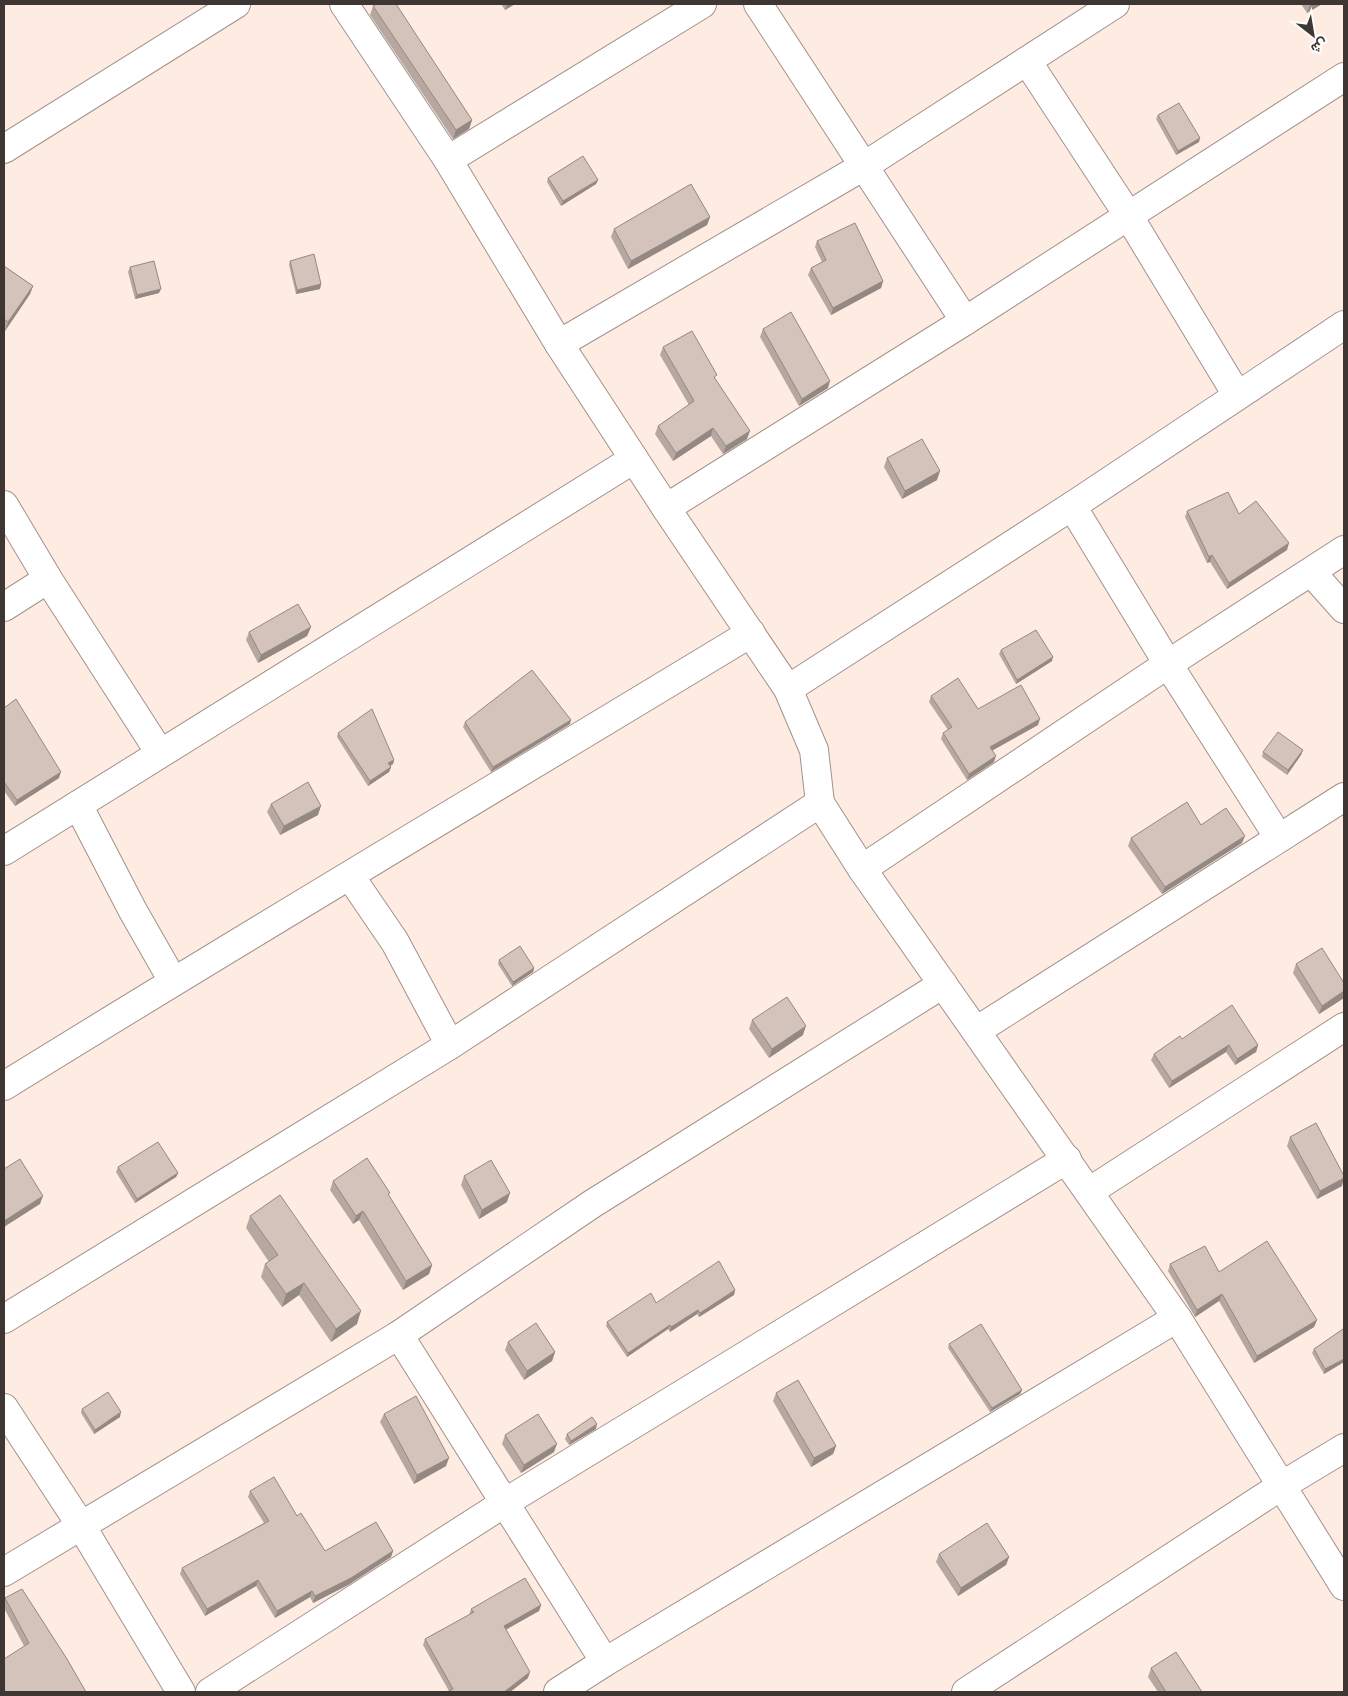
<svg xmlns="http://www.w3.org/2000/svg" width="1348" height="1696" font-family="'Work Sans',Vazirmatn,sans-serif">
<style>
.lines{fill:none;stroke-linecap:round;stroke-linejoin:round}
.minor-casing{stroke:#a2928a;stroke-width:30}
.minor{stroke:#fff;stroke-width:28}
.wall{fill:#b6a8a0}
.shaded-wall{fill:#948882}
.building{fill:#d4c3ba;stroke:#948882}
</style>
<rect width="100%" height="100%" fill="#feece3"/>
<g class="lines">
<g class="minor-casing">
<g id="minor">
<path d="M 344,4 L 448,160 L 559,344 L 666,508 L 788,689 L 814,750 L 820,803 L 862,869 L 1177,1318 L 1344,1586"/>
<path d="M 758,4 L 965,321"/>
<path d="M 1027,61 L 1128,215 L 1237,395"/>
<path d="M 4,149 L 236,4"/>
<path d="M 448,160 L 702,4"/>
<path d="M 559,344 L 864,166 L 1115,4"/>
<path d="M 4,505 L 48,579 L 160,753"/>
<path d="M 1072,506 L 1168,664 L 1279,838"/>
<path d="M 666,508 L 965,321 L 1344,77"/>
<path d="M 1312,573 L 1344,609"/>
<path d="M 4,607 L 48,579"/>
<path d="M 788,689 L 1072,506 L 1344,325"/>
<path d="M 78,805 L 133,911 L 173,981"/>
<path d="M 4,851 L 634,459"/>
<path d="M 862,869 L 1168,664 L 1344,550"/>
<path d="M 350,876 L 395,942 L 450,1045"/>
<path d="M 976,1031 L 1344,797"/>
<path d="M 4,1086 C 251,933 502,784 751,633"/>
<path d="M 1090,1191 L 1344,1027"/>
<path d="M 4,1319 L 450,1045 L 820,803"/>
<path d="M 399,1335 L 605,1662"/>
<path d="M 4,1408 L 82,1527 L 181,1692"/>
<path d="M 4,1572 L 399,1335 L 592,1204 L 943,984"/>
<path d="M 210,1692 L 506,1502 L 1067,1159"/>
<path d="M 558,1692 L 605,1662 L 1177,1318"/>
<path d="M 966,1692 L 1281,1486 L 1344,1448"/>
</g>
</g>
<use href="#minor" class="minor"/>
</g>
<g class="wall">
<path d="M 501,4 L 515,4 L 505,10 Z"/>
<path d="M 1301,4 L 1322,4 L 1307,13 Z"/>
<path d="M 373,6 L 472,120 L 469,129 L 453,139 L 370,15 Z"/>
<path d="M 1158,115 L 1199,142 L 1176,155 L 1156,119 Z"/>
<path d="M 548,178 L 598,180 L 596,184 L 561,206 L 547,182 Z"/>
<path d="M 710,217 L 707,225 L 628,269 L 611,237 L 614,229 Z"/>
<path d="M 817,241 L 883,281 L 881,288 L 831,315 L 808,275 L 811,268 L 822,262 L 815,247 Z"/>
<path d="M 290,261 L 321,284 L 320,289 L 296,294 L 289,265 Z"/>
<path d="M 4,266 L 33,286 L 30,294 L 5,331 L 4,330 Z"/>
<path d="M 130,267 L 159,293 L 135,299 L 128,272 Z"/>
<path d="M 763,329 L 828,388 L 799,406 L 760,337 Z"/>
<path d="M 663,347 L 715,380 L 747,439 L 723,454 L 711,436 L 673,461 L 655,434 L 658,426 L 689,405 L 660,355 Z"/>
<path d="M 887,458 L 937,480 L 902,499 L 884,467 Z"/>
<path d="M 1187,511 L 1239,514 L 1287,550 L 1227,589 L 1210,562 L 1207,563 L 1185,517 Z"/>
<path d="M 311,627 L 307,636 L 258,663 L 246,640 L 249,632 Z"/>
<path d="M 1001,650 L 1052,661 L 1016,684 L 999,654 Z"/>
<path d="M 931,696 L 978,709 L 1038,725 L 992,750 L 994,762 L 967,780 L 941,739 L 943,733 L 948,730 L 929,702 Z"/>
<path d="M 4,708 L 59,778 L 15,806 L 4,791 Z"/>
<path d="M 465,722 L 570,724 L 491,772 L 463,727 Z"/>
<path d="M 338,733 L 394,760 L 393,764 L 390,766 L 391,767 L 389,772 L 368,786 L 337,737 Z"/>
<path d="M 1303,750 L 1301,755 L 1287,775 L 1262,757 L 1263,752 Z"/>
<path d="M 271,804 L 318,815 L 280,835 L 267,812 Z"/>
<path d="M 1201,825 L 1242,843 L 1162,894 L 1128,846 L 1131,838 Z"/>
<path d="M 499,960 L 534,968 L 533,972 L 512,986 L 498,964 Z"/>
<path d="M 1296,964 L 1344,983 L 1344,998 L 1319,1014 L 1293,973 Z"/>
<path d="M 752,1020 L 803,1035 L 769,1058 L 749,1029 Z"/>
<path d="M 1182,1039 L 1258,1045 L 1256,1052 L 1235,1065 L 1226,1052 L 1169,1088 L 1151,1060 L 1154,1054 Z"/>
<path d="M 1290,1137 L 1342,1186 L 1317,1199 L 1287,1146 Z"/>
<path d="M 118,1167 L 178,1173 L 176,1177 L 135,1203 L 116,1172 Z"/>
<path d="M 464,1176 L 507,1202 L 479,1219 L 461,1185 Z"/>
<path d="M 333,1181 L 389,1196 L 432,1265 L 429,1274 L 403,1290 L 359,1220 L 353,1224 L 330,1190 Z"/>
<path d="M 250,1216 L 357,1324 L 331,1342 L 299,1295 L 282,1307 L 261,1277 L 265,1264 L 269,1262 L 246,1228 Z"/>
<path d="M 1170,1264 L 1219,1272 L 1317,1320 L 1314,1327 L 1254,1363 L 1219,1301 L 1195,1317 L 1168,1271 Z"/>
<path d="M 735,1290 L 734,1295 L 699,1317 L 697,1314 L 670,1332 L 668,1329 L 627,1357 L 606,1326 L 607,1322 L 656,1303 Z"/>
<path d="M 1344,1331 L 1344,1362 L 1324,1374 L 1312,1353 L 1314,1349 Z"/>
<path d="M 508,1342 L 555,1352 L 552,1361 L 524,1380 L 505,1350 Z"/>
<path d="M 949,1344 L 1022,1390 L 1020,1394 L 990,1412 L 948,1348 Z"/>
<path d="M 776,1393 L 836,1446 L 833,1454 L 811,1467 L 773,1401 Z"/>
<path d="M 82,1409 L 120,1417 L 94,1434 L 81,1413 Z"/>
<path d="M 384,1414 L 446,1466 L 414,1484 L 380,1422 Z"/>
<path d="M 596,1429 L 569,1445 L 565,1439 L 567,1434 Z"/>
<path d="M 505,1435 L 554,1452 L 521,1473 L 502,1444 Z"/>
<path d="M 250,1491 L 297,1516 L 325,1551 L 393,1551 L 391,1557 L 348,1585 L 313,1603 L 310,1597 L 275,1618 L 256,1586 L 205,1616 L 180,1574 L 182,1568 L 264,1523 L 248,1497 Z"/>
<path d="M 939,1554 L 1009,1557 L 1006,1565 L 958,1596 L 936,1562 Z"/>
<path d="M 5,1598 L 86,1692 L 24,1646 L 4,1608 L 4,1602 Z"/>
<path d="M 541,1605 L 539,1611 L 506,1629 L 528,1678 L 510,1692 L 447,1692 L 449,1691 L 423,1645 L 425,1639 L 469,1615 L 471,1609 Z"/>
<path d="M 1151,1668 L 1202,1692 L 1158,1692 L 1148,1677 Z"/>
</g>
<g class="shaded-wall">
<path d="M 507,4 L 515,4 L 505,10 Z"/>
<path d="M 1311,4 L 1322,4 L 1307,13 L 1310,5 Z"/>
<path d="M 472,120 L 469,129 L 453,139 L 456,130 Z"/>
<path d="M 1200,138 L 1199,142 L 1176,155 L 1178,151 Z"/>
<path d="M 598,180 L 596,184 L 561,206 L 563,201 Z"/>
<path d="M 710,217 L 707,225 L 628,269 L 631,261 Z"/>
<path d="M 883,281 L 881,288 L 831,315 L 833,308 Z"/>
<path d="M 321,284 L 320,289 L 296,294 L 297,290 Z"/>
<path d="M 33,286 L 30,294 L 5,331 L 8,322 Z"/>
<path d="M 161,289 L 159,293 L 135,299 L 137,295 Z"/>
<path d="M 830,381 L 828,388 L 799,406 L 802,399 Z"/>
<path d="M 713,428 L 711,436 L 673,461 L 676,453 Z"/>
<path d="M 750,431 L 747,439 L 723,454 L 726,446 Z"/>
<path d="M 940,471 L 937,480 L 902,499 L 905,491 Z"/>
<path d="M 1289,543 L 1287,550 L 1227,589 L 1229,583 Z"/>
<path d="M 1212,555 L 1210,562 L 1207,563 L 1209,557 Z"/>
<path d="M 311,627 L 307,636 L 258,663 L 261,655 Z"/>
<path d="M 1053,657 L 1052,661 L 1016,684 L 1017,680 Z"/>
<path d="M 1040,719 L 1038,725 L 988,753 L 990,747 Z"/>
<path d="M 571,720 L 570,724 L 491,772 L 493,767 Z"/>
<path d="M 1303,750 L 1301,755 L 1287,775 L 1288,770 Z"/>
<path d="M 996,756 L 994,762 L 967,780 L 969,774 Z"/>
<path d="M 394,760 L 393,764 L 387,768 L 388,763 Z"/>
<path d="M 391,767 L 389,772 L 368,786 L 370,781 Z"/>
<path d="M 61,772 L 59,778 L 15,806 L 17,800 Z"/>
<path d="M 321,806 L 318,815 L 280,835 L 284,826 Z"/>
<path d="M 1245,836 L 1242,843 L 1162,894 L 1165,887 Z"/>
<path d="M 534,968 L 533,972 L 512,986 L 513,982 Z"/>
<path d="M 1344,991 L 1344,998 L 1319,1014 L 1322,1006 Z"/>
<path d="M 806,1026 L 803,1035 L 769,1058 L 772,1049 Z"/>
<path d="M 1229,1045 L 1226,1052 L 1169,1088 L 1172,1081 Z"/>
<path d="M 1258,1045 L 1256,1052 L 1235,1065 L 1237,1059 Z"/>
<path d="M 178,1173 L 176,1177 L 135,1203 L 137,1199 Z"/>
<path d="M 1344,1178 L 1342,1186 L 1317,1199 L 1320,1191 Z"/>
<path d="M 510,1193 L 507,1202 L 479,1219 L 482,1210 Z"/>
<path d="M 43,1196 L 40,1204 L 4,1227 L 4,1221 Z"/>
<path d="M 363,1211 L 359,1220 L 353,1224 L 356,1216 Z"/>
<path d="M 432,1265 L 429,1274 L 403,1290 L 406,1281 Z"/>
<path d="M 304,1283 L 299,1295 L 282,1307 L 286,1294 Z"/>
<path d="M 735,1290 L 734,1295 L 699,1317 L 700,1313 Z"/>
<path d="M 1222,1294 L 1219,1301 L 1195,1317 L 1197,1310 Z"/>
<path d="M 698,1310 L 697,1314 L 670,1332 L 671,1327 Z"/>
<path d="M 361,1311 L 357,1324 L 331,1342 L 336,1329 Z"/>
<path d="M 1317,1320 L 1314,1327 L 1254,1363 L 1257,1356 Z"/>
<path d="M 670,1325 L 668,1329 L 627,1357 L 628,1353 Z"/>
<path d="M 555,1352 L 552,1361 L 524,1380 L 527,1371 Z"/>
<path d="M 1344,1359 L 1344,1362 L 1324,1374 L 1325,1369 Z"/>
<path d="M 1022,1390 L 1020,1394 L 990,1412 L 992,1408 Z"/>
<path d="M 121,1412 L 120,1417 L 94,1434 L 95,1430 Z"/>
<path d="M 597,1424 L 596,1429 L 569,1445 L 571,1441 Z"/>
<path d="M 557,1444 L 554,1452 L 521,1473 L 524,1465 Z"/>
<path d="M 836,1446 L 833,1454 L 811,1467 L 814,1458 Z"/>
<path d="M 449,1458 L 446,1466 L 414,1484 L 417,1475 Z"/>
<path d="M 393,1551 L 391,1557 L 348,1585 L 313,1603 L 315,1596 Z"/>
<path d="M 1009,1557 L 1006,1565 L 958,1596 L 961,1588 Z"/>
<path d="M 258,1580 L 256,1586 L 205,1616 L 207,1609 Z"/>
<path d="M 312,1591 L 310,1597 L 275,1618 L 277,1611 Z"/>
<path d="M 541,1605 L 539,1611 L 502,1632 L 504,1626 Z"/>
<path d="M 530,1672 L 528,1678 L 510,1692 L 504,1692 Z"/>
</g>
<g class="building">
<path d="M 377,4 L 396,4 L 472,120 L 456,130 L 373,6 Z"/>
<path d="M 1179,103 L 1200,138 L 1178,151 L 1158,115 Z"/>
<path d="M 583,156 L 598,180 L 563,201 L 548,178 Z"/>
<path d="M 691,184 L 710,217 L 631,261 L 614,229 Z"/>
<path d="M 855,223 L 883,281 L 833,308 L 811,268 L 826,260 L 817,241 Z"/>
<path d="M 314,254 L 321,284 L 297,290 L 290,261 Z"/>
<path d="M 154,261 L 161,289 L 137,295 L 130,267 Z"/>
<path d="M 4,266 L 33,286 L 8,322 L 4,319 Z"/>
<path d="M 791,312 L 830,381 L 802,399 L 763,329 Z"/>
<path d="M 692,331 L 717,375 L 714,377 L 750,431 L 726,446 L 713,428 L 676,453 L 658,426 L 694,401 L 663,347 Z"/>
<path d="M 922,439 L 940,471 L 905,491 L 887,458 Z"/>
<path d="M 1228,492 L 1239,514 L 1256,501 L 1289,543 L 1229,583 L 1212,555 L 1209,557 L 1187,511 Z"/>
<path d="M 298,604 L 311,627 L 261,655 L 249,632 Z"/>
<path d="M 1036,630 L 1053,657 L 1017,680 L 1001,650 Z"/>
<path d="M 532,670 L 571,720 L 493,767 L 465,722 Z"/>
<path d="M 958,678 L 978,709 L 1021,685 L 1040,719 L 990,747 L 996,756 L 969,774 L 943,733 L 952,727 L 931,696 Z"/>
<path d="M 16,699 L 61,772 L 17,800 L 4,782 L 4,708 Z"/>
<path d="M 372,709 L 394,760 L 388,763 L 391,767 L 370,781 L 338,733 Z"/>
<path d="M 1278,732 L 1303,750 L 1288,770 L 1263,752 Z"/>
<path d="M 308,782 L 321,806 L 284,826 L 271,804 Z"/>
<path d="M 1187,802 L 1201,825 L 1226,808 L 1245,836 L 1165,887 L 1131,838 Z"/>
<path d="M 520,946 L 534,968 L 513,982 L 499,960 Z"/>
<path d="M 1322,948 L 1344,983 L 1344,991 L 1322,1006 L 1296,964 Z"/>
<path d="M 787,997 L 806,1026 L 772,1049 L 752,1020 Z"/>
<path d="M 1232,1005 L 1258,1045 L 1237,1059 L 1229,1045 L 1172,1081 L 1154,1054 L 1180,1036 L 1182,1039 Z"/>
<path d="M 1316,1123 L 1344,1176 L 1344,1178 L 1320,1191 L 1290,1137 Z"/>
<path d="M 158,1142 L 178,1173 L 137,1199 L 118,1167 Z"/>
<path d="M 367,1158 L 390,1193 L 388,1194 L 432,1265 L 406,1281 L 363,1211 L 356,1216 L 333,1181 Z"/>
<path d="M 20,1159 L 43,1196 L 4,1221 L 4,1169 Z"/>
<path d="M 491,1160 L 510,1193 L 482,1210 L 464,1176 Z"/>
<path d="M 280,1195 L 361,1311 L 336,1329 L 304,1283 L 286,1294 L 265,1264 L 278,1255 L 250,1216 Z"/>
<path d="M 1267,1241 L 1317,1320 L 1257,1356 L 1222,1294 L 1197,1310 L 1170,1264 L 1205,1246 L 1219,1272 Z"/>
<path d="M 719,1261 L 735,1290 L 700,1313 L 698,1310 L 671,1327 L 670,1325 L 628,1353 L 607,1322 L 651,1293 L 656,1303 Z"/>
<path d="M 536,1323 L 555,1352 L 527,1371 L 508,1342 Z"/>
<path d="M 981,1324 L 1022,1390 L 992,1408 L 949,1344 Z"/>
<path d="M 1343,1329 L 1344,1331 L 1344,1359 L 1325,1369 L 1314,1349 Z"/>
<path d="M 798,1380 L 836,1446 L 814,1458 L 776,1393 Z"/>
<path d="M 108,1392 L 121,1412 L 95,1430 L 82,1409 Z"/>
<path d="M 416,1396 L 449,1458 L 417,1475 L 384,1414 Z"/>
<path d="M 538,1414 L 557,1444 L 524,1465 L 505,1435 Z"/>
<path d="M 592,1417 L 597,1424 L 571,1441 L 567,1434 Z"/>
<path d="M 274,1477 L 297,1516 L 301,1513 L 325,1551 L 376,1522 L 393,1551 L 351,1578 L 315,1596 L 312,1591 L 277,1611 L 258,1580 L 207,1609 L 182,1568 L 269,1521 L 250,1491 Z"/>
<path d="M 987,1523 L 1009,1557 L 961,1588 L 939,1554 Z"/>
<path d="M 525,1578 L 541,1605 L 504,1626 L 530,1672 L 504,1692 L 447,1692 L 453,1689 L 425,1639 L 474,1612 L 471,1609 Z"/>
<path d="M 22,1589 L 67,1659 L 86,1692 L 4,1692 L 4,1659 L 29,1643 L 5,1598 Z"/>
<path d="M 1176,1652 L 1202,1692 L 1166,1692 L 1151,1668 Z"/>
</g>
<rect width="1348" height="1696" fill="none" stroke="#3d3632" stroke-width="10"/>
<g transform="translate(1313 35) rotate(149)" stroke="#fdfdfd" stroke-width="4" paint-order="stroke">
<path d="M0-4L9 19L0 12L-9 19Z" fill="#3d3632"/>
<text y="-8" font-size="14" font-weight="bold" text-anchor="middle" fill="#3d3632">ش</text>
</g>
</svg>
